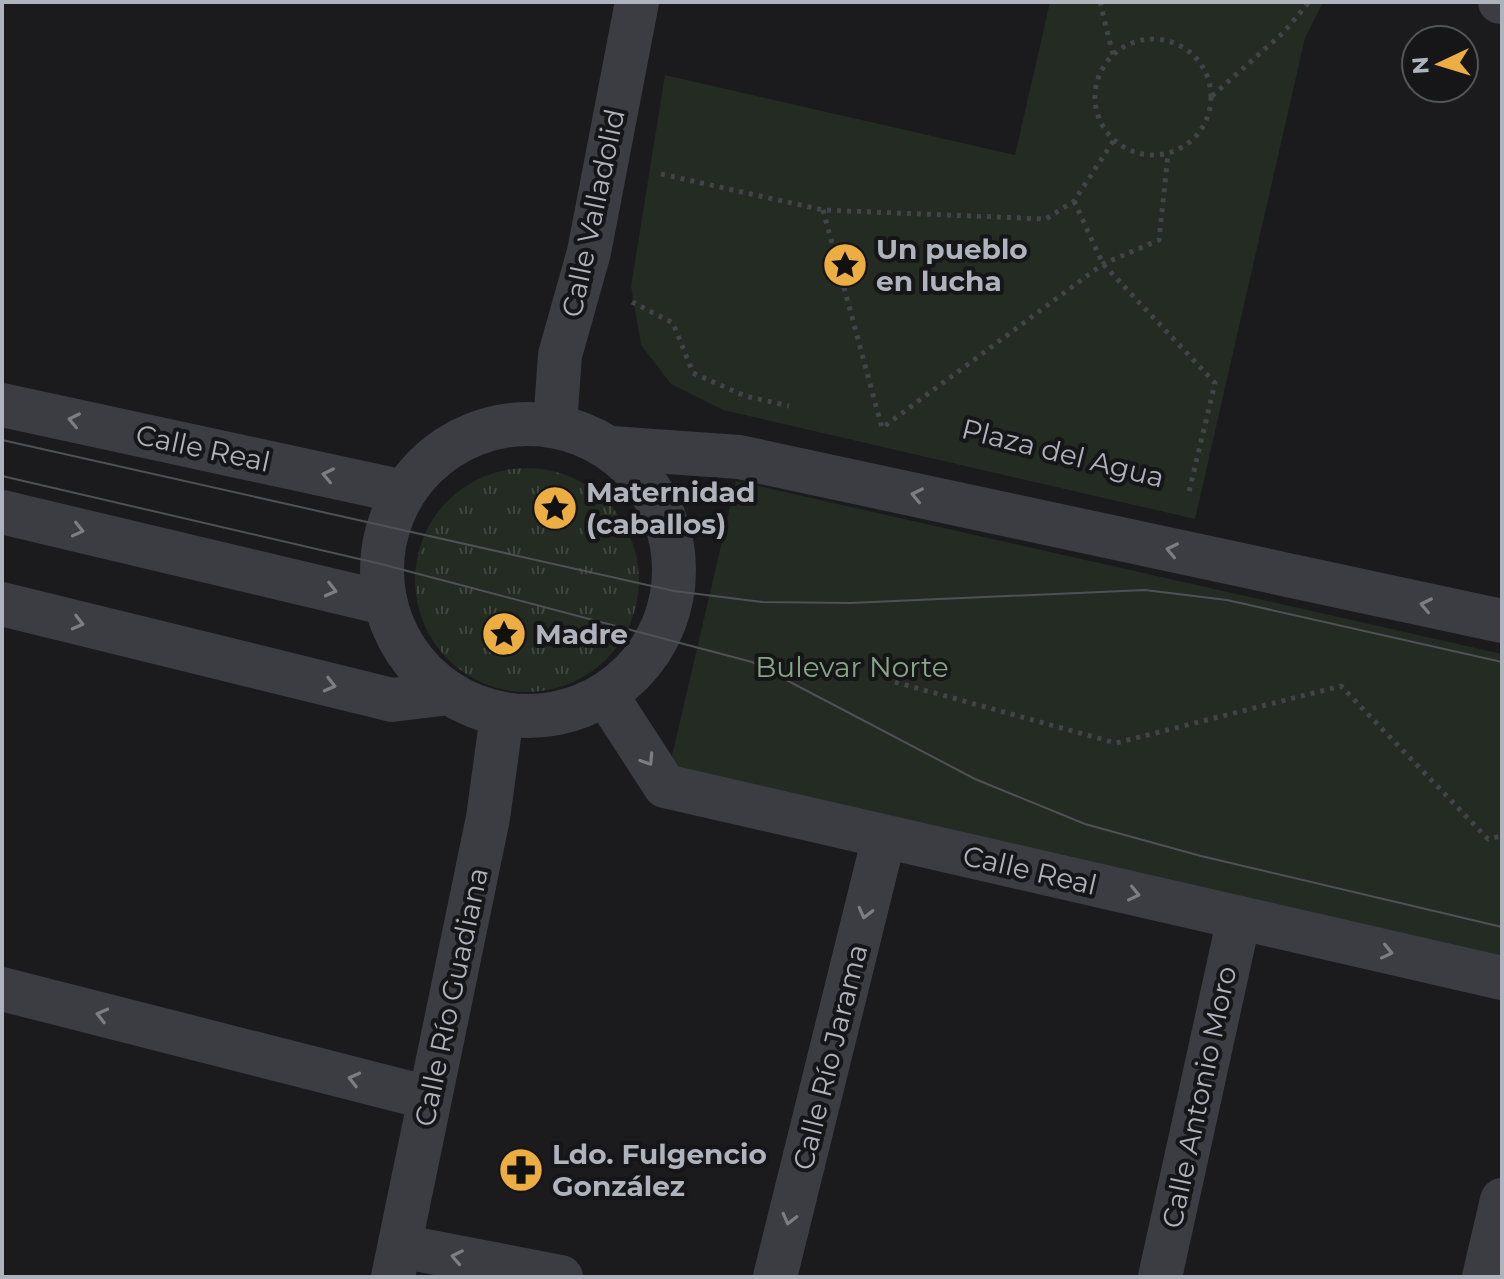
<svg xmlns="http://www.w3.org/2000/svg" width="1504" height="1279" font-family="Montserrat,sans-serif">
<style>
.grass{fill:url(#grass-tufts)}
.park{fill:#232b23}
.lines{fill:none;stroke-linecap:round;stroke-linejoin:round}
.path{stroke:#424449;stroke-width:5;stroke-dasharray:4 6;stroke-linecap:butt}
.minor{stroke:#3c3d42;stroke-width:44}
.tram{stroke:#4f5157;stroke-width:2}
.oneway{stroke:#7b7e85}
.labels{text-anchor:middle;stroke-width:8;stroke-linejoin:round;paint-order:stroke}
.street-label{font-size:28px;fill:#aeb3bc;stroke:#161618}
.poi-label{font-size:28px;font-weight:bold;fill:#aeb3bc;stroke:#161618;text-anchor:start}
.park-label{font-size:28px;fill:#86a686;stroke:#161618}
</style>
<defs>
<pattern id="grass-tufts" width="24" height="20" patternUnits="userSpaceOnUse" patternTransform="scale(2)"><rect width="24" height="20" fill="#232b23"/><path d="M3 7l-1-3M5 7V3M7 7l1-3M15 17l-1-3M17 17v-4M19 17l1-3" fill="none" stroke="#404741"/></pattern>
</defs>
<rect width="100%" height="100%" fill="#1b1b1d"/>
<circle class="grass" cx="527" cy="580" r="112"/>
<g class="park">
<path d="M 1050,2 L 1323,2 L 1305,38 L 1195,519 L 723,410 L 671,384 L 641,345 L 631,286 L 665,75 L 1015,155 Z"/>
<path d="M 736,481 L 1502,654 L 1502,961 L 665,786 Z"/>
</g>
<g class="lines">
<g class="path">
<path d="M 1100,2 L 1113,55"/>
<circle cx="1153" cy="97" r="58"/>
<path d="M 1212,96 L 1284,32 L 1309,2"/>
<path d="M 661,174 L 823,210 L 1046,219 L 1074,201 L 1114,140"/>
<path d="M 1074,201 L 1103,264 L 1215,383 L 1188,496"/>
<path d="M 823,210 L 882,428 L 1103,264 L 1159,240 L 1168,154"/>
<path d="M 632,302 L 673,323 L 693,373 L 745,396 L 789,406"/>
<path d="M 895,682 L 1116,743 L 1341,686 L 1488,839 L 1502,836"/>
</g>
<g class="minor">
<path d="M 1500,2 L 1502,2"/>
<path d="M 2,405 L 404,492"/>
<circle cx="528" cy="570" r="146"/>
<path d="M 555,425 L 560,355 L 589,252 L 637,2"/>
<path d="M 611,448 L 739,457 L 1502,621"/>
<path d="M 2,512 L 385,603"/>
<path d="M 2,604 L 392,700 L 449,693"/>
<path d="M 606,695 L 665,786 L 1502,978"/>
<path d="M 2,989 L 429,1098"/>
<path d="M 400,1246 L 561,1277"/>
<path d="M 393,1277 L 488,818 L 502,715"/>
<path d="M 775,1277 L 884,837"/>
<path d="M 1160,1277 L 1239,918"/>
<path d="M 1484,1277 L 1502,1200"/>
</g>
<g class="tram">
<path d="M 2,440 L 674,591 L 762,602 L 850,603 L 1145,590 L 1227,600 L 1502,662"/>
<path d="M 2,476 L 381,564 L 752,662 L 975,779 L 1085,824 L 1201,856 L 1502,927"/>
</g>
</g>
<defs><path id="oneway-chevron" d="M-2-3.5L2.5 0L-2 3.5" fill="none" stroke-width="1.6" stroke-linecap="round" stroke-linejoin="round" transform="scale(2)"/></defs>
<g class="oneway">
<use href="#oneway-chevron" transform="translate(74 420) rotate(-168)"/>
<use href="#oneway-chevron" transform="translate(328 475) rotate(-168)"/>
<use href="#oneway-chevron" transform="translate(917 495) rotate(-168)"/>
<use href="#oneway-chevron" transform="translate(78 530) rotate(13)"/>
<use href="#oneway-chevron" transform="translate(1172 550) rotate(-168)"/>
<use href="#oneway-chevron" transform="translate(331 590) rotate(14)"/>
<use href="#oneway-chevron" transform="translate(1426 605) rotate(-168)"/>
<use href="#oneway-chevron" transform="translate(78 623) rotate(14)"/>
<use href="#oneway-chevron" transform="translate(330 685) rotate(14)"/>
<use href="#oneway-chevron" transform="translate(648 760) rotate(57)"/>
<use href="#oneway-chevron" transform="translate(1134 894) rotate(13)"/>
<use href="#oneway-chevron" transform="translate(865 913) rotate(104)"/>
<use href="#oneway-chevron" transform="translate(1387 952) rotate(13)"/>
<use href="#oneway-chevron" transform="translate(102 1015) rotate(-166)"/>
<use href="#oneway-chevron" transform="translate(354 1079) rotate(-166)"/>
<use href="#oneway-chevron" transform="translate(789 1219) rotate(104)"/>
<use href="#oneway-chevron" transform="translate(457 1257) rotate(-169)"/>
</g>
<defs>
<g id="sight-disc" transform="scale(2.3)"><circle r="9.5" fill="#ecad43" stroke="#161618"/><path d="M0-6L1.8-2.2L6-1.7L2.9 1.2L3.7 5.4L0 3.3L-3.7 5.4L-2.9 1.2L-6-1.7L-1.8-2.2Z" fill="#111"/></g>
<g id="pharmacy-disc" transform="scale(2.3)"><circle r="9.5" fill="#ecad43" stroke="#161618"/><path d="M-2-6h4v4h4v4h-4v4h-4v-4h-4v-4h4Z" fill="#111"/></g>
</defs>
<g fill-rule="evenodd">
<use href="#sight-disc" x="845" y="265"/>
<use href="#sight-disc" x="555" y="508"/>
<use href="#sight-disc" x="504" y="634"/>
<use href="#pharmacy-disc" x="521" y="1170"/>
</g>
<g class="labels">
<g class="street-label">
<text transform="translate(593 213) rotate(-78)" y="10">Calle Valladolid</text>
<text transform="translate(203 448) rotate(12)" y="10">Calle Real</text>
<text transform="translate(1063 453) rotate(14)" y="10">Plaza del Agua</text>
<text transform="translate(1030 870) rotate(13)" y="10">Calle Real</text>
<text transform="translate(451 997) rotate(-78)" y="10">Calle Río Guadiana</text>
<text transform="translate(830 1057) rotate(-76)" y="10">Calle Río Jarama</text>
<text transform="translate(1199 1097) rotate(-78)" y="10">Calle Antonio Moro</text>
</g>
<g class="poi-label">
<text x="876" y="259">Un pueblo<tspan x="876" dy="32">en lucha</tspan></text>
<text x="586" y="502">Maternidad<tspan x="586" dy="32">(caballos)</tspan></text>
<text x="535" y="644">Madre</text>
<text x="552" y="1164">Ldo. Fulgencio<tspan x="552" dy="32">González</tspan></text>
</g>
<g class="park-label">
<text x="852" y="677">Bulevar Norte</text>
</g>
</g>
<rect width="1504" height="1279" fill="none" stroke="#aeb3bc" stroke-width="8"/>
<g transform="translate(1440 64) rotate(266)"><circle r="38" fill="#161618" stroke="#53555a" stroke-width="2"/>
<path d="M0-6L14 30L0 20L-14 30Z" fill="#ecad43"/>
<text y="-12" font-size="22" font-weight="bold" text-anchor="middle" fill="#aeb3bc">N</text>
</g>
</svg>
